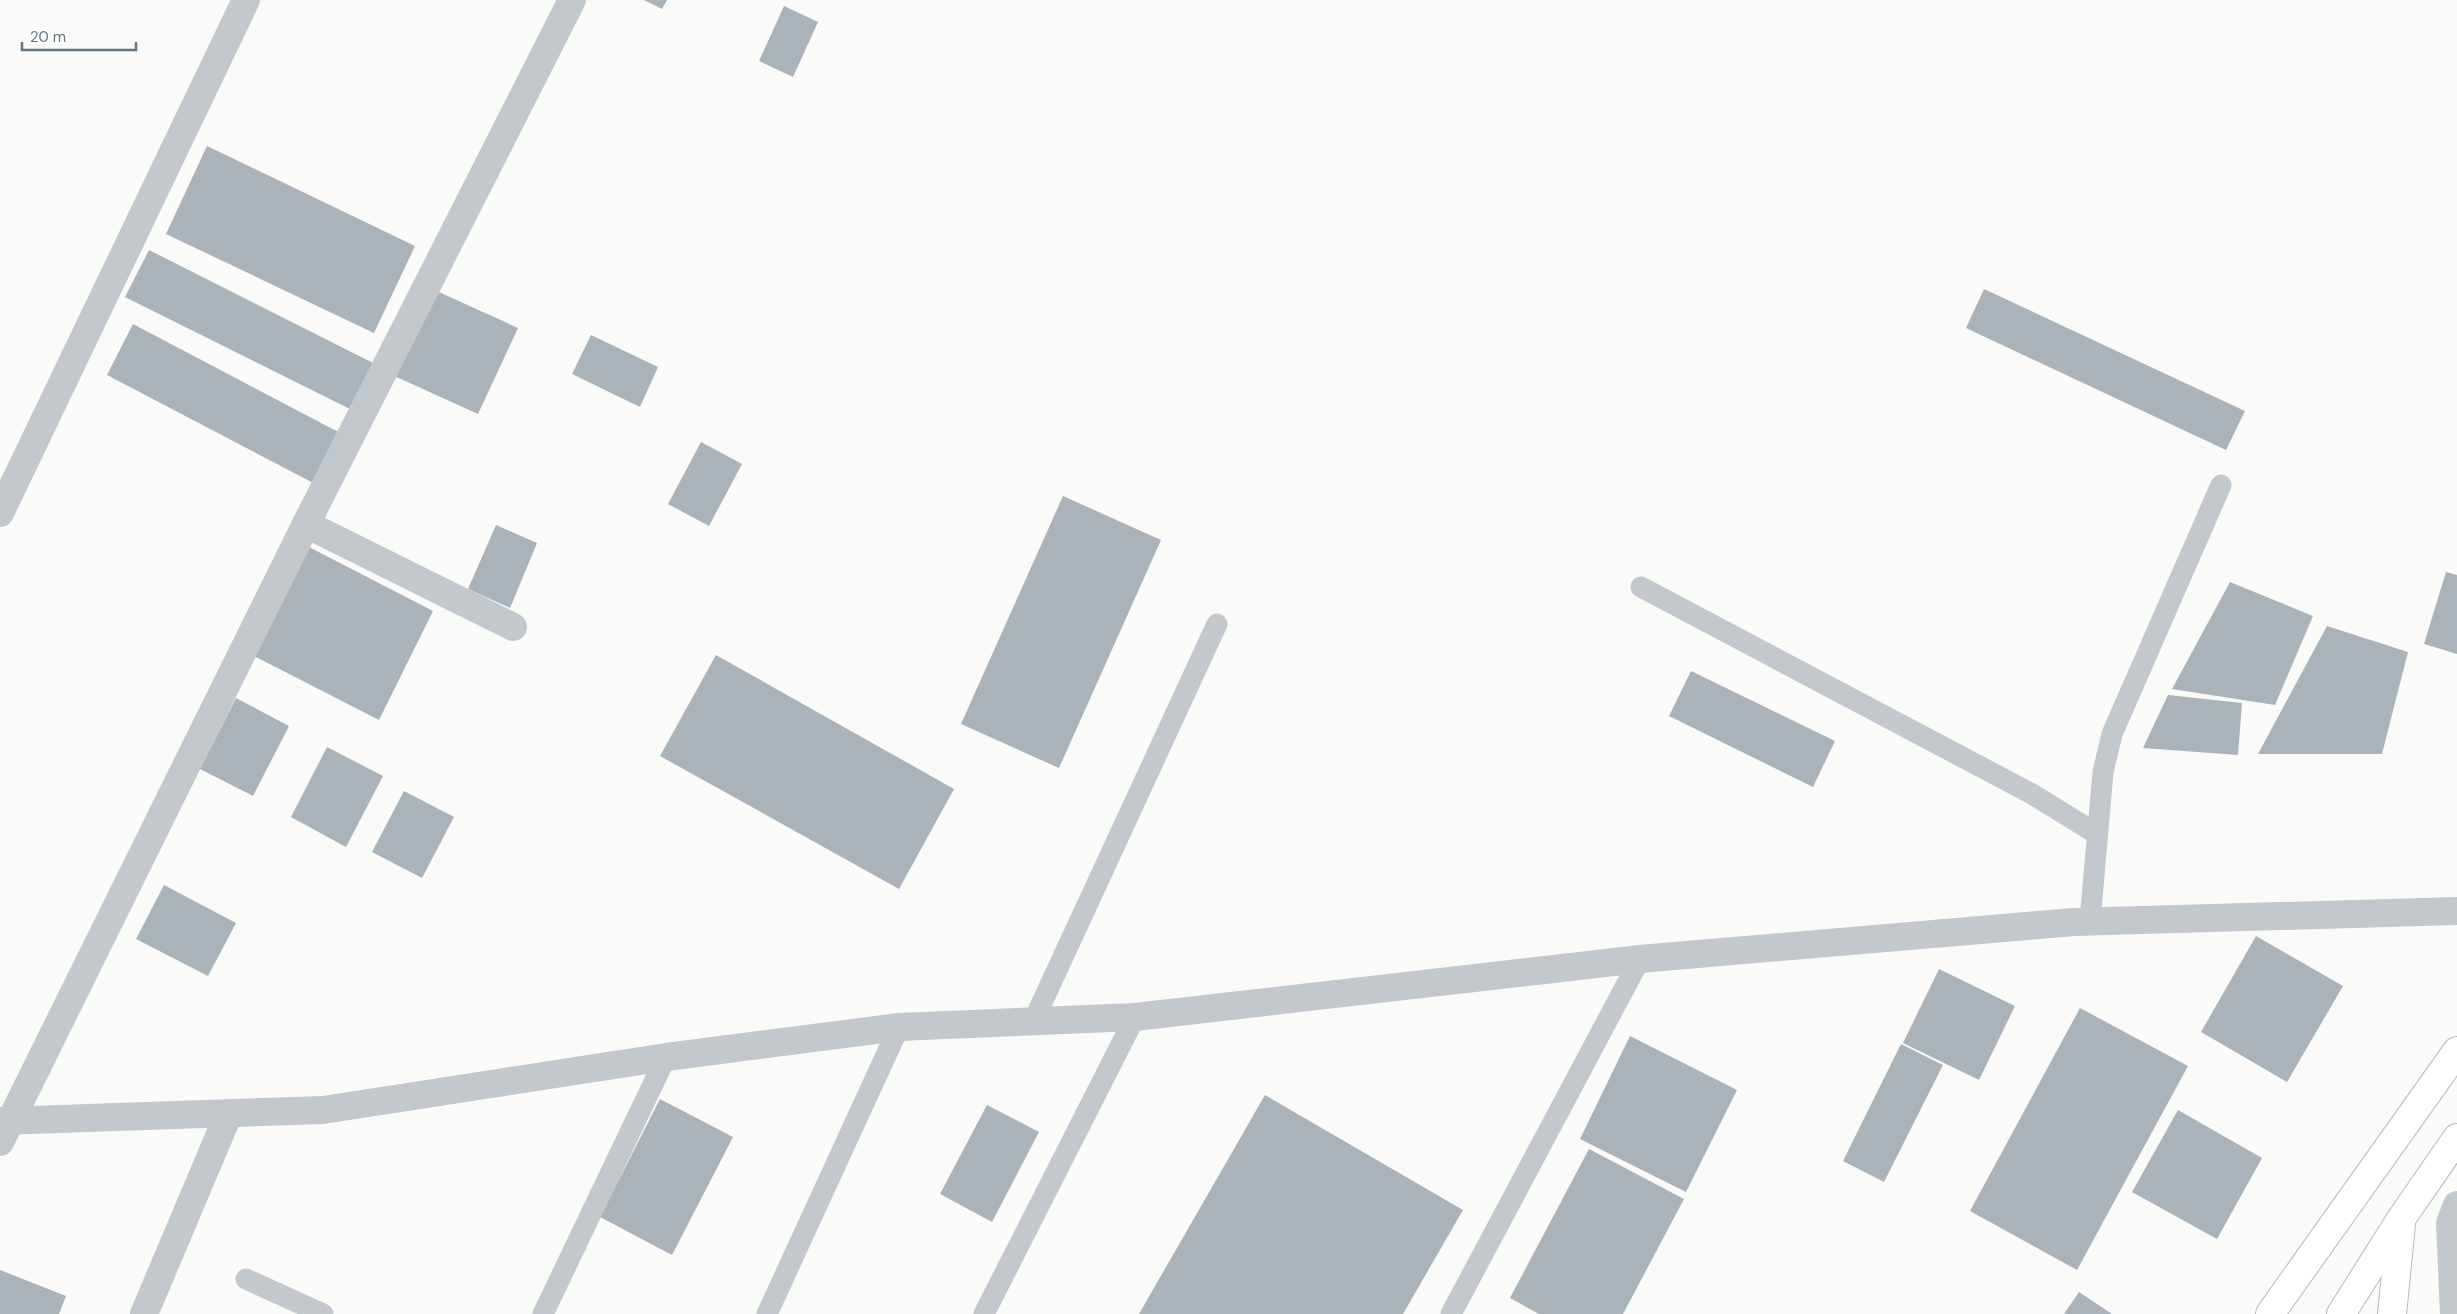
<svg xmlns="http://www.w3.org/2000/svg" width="2457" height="1314" font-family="'DM Sans',sans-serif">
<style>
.building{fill:#aab3b9}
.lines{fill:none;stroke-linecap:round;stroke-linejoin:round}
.secondary-casing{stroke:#b3babf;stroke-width:30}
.service{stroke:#c3c8cc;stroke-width:21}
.minor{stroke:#c3c8cc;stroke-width:28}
.secondary{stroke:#fff;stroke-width:28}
</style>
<rect width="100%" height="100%" fill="#fafaf8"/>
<g class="building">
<path d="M 644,0 L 667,0 L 662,9 Z"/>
<path d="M 784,6 L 818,22 L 793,77 L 759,61 Z"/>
<path d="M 207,146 L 415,246 L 374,333 L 166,234 Z"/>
<path d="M 149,250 L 377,365 L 354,411 L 125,297 Z"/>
<path d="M 430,288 L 518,328 L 478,414 L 390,374 Z"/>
<path d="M 1984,289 L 2245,411 L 2226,450 L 1966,328 Z"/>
<path d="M 133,324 L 344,435 L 317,485 L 107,375 Z"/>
<path d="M 591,335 L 658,367 L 640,407 L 572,374 Z"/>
<path d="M 701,442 L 742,464 L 709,526 L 668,504 Z"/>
<path d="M 1063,496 L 1161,540 L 1059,768 L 961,724 Z"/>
<path d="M 496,525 L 537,543 L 510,608 L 468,589 Z"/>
<path d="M 309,547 L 433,611 L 379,720 L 254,656 Z"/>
<path d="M 2446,572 L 2457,575 L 2457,654 L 2424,644 Z"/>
<path d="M 2230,582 L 2313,616 L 2275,705 L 2172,689 Z"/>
<path d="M 2327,626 L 2408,652 L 2382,754 L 2258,754 Z"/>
<path d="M 716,655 L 954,789 L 899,889 L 660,756 Z"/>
<path d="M 1691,671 L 1835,741 L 1813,787 L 1669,716 Z"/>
<path d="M 2168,695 L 2242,703 L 2238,755 L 2143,748 Z"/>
<path d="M 236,698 L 289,726 L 253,796 L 200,769 Z"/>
<path d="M 327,747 L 383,776 L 346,847 L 291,817 Z"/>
<path d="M 404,791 L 454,817 L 422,878 L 372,852 Z"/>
<path d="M 164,885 L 236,923 L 208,976 L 136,939 Z"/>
<path d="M 2256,936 L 2343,986 L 2287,1082 L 2201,1032 Z"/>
<path d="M 1939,969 L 2015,1006 L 1979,1080 L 1903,1043 Z"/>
<path d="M 2080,1008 L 2188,1066 L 2077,1270 L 1970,1211 Z"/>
<path d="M 1630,1036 L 1737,1090 L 1686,1192 L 1580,1139 Z"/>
<path d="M 1901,1044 L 1943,1065 L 1884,1182 L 1843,1161 Z"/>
<path d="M 1265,1095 L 1463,1210 L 1403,1314 L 1139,1314 Z"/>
<path d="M 660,1099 L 733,1137 L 672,1255 L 600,1217 Z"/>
<path d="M 987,1105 L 1039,1132 L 992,1222 L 940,1194 Z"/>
<path d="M 2178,1110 L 2262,1158 L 2217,1239 L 2132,1192 Z"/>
<path d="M 1589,1149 L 1684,1199 L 1623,1314 L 1539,1314 L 1510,1298 Z"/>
<path d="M 0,1270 L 66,1296 L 59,1314 L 0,1314 Z"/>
<path d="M 2079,1292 L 2112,1314 L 2064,1314 Z"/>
</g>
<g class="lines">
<g class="secondary-casing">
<g id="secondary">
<path d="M 2270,1314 L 2457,1051"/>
<path d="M 2341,1314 L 2401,1219 L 2457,1138"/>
<path d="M 2392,1314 L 2401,1225"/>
</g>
</g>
<g class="service">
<path d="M 1641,587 L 2032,794 L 2097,834"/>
<path d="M 2090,921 L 2103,772 L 2112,734 L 2221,485"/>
<path d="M 1033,1022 L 1217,624"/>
<path d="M 246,1279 L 323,1314"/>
<path d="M 543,1314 L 666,1057"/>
<path d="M 767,1314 L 899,1027"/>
<path d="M 984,1314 L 1135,1017"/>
<path d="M 1451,1314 L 1640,959"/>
</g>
<g class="minor">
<path d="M 0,513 L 246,0"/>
<path d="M 306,524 L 513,627"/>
<path d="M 0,1121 L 323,1110 L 666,1057 L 899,1027 L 1135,1017 L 1640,959 L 2074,922 L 2457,911"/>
<path d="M 0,1142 L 306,524 L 572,0"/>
<path d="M 144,1314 L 229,1113"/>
<path d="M 2454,1314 L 2450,1223 L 2457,1205"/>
</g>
<use href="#secondary" class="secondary"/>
</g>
<path d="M22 42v8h114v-8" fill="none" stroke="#657683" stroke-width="2.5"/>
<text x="30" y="42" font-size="15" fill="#657683" stroke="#ffffff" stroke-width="4" paint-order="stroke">20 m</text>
</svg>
